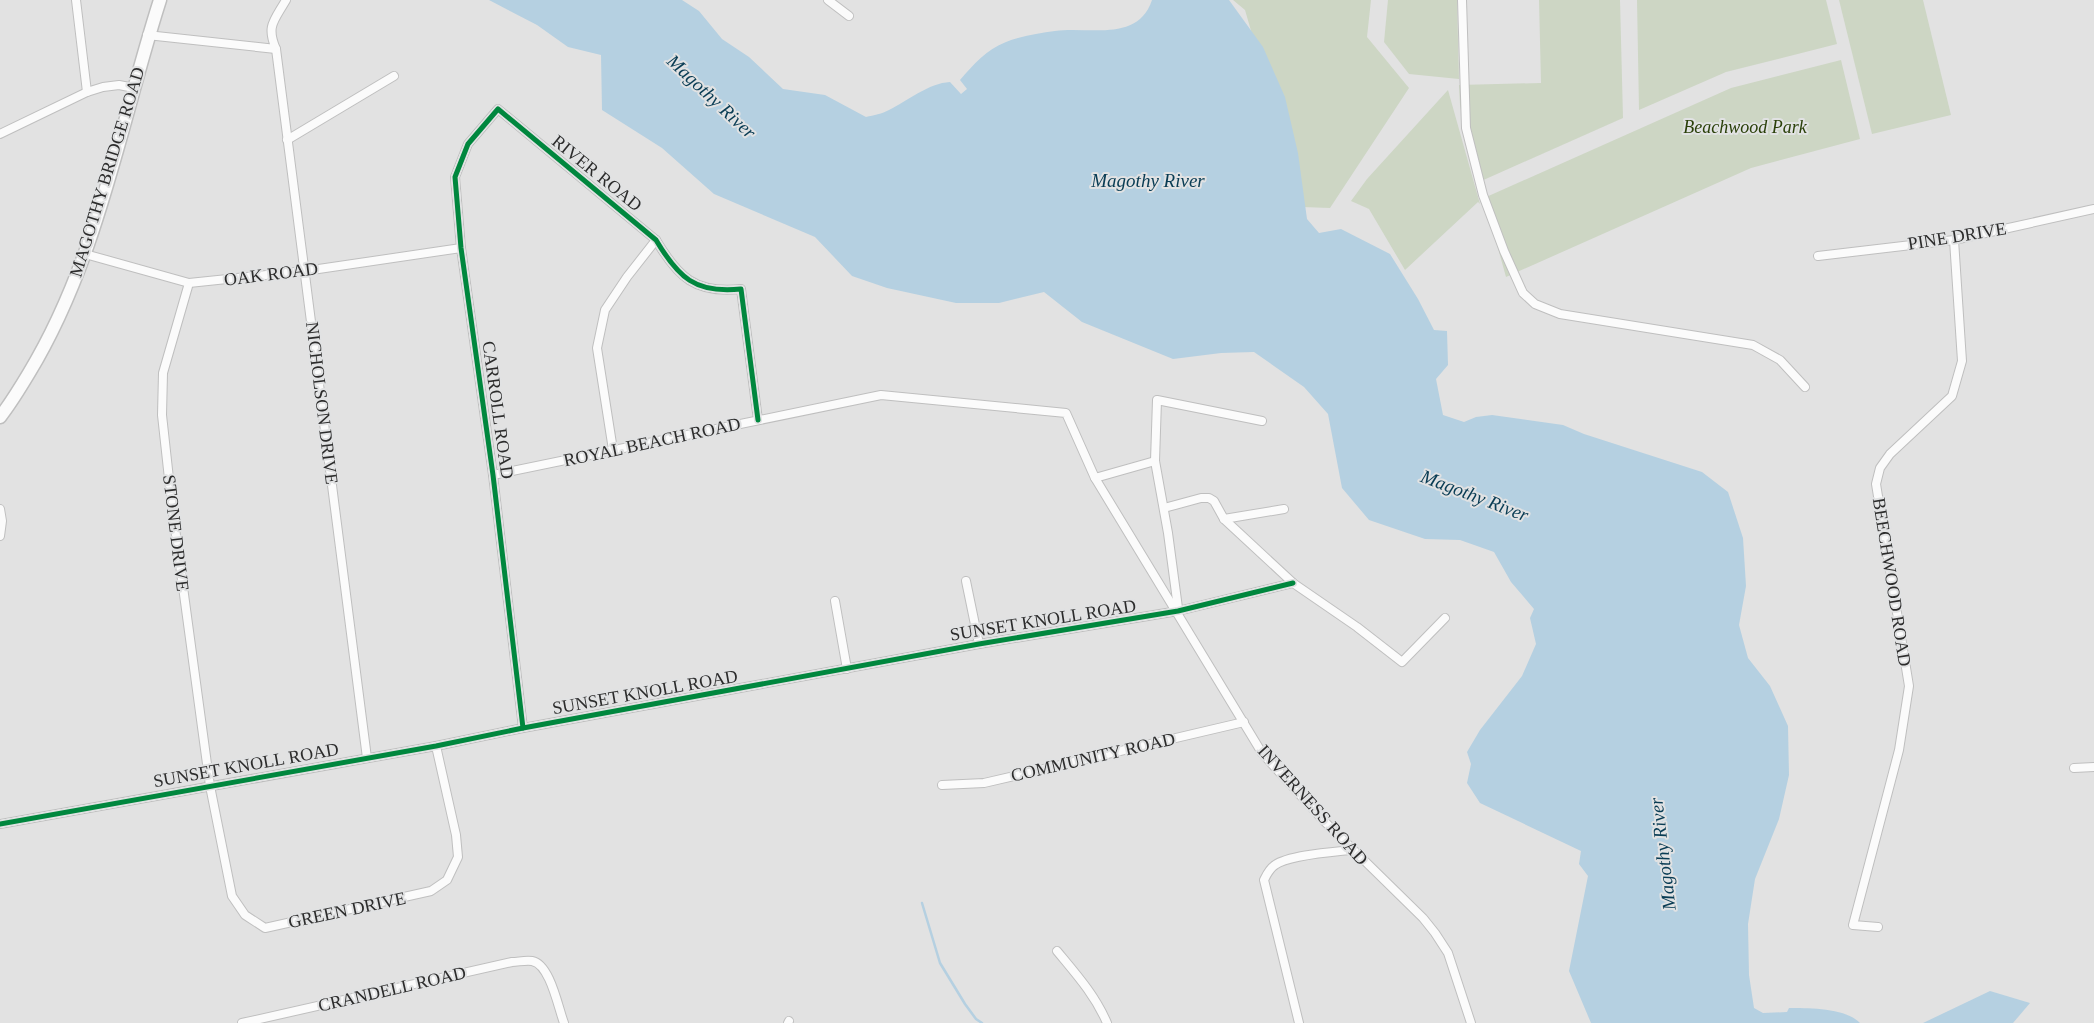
<svg xmlns="http://www.w3.org/2000/svg" width="2094" height="1023" font-family="'Times New Roman',serif">
<style>
.green{fill:#cdd6c4}
.water{fill:#b5d0e1}
.lines{fill:none;stroke-linecap:round;stroke-linejoin:round}
.stream{stroke:#b5d0e1;stroke-width:2.5}
.street-casing{stroke:#bfbfbf;stroke-width:10}
.primary-casing{stroke:#bfbfbf;stroke-width:15}
.street{stroke:#fbfbfb;stroke-width:8}
.primary{stroke:#fbfbfb;stroke-width:12}
.cycleway-casing{stroke:#e1e2e3;stroke-width:8}
.cycleway{stroke:#00873e;stroke-width:5}
.labels{text-anchor:middle;stroke-width:4;stroke-linejoin:round;paint-order:stroke}
.park-label{font-size:18px;font-style:italic;fill:#2a4009;stroke:#e1e2e3}
.street-label{font-size:18px;fill:#2c2c2c;stroke:#e1e2e3}
.water-label{font-size:19px;font-style:italic;fill:#093c54;stroke:#e1e2e3}
</style>
<rect width="100%" height="100%" fill="#e2e2e2"/>
<g class="green">
<path d="M 1233,0 L 1371,0 L 1367,37 L 1409,88 L 1330,208 L 1302,207 L 1245,10 Z"/>
<path d="M 1388,0 L 1457,0 L 1459,79 L 1409,74 L 1384,42 Z"/>
<path d="M 1539,0 L 1620,0 L 1623,118 L 1479,182 L 1460,105 L 1459,85 L 1541,83 Z"/>
<path d="M 1637,0 L 1826,0 L 1837,44 L 1726,72 L 1639,110 Z"/>
<path d="M 1839,0 L 1923,0 L 1951,115 L 1872,134 Z"/>
<path d="M 1841,60 L 1860,139 L 1751,168 L 1506,277 L 1484,198 L 1731,88 Z"/>
<path d="M 1448,90 L 1480,204 L 1478,202 L 1405,270 L 1369,209 L 1351,201 L 1367,179 Z"/>
</g>
<g class="water">
<path d="M 489,0 L 682,0 L 699,11 L 722,39 L 749,57 L 783,89 L 825,95 L 866,117 C 874,115 882,114 889,110 C 907,101 929,83 950,82 L 961,94 L 967,89 L 960,80 C 974,64 986,50 1006,42 C 1021,36 1040,33 1055,31 C 1088,26 1138,43 1152,0 L 1229,0 L 1263,47 L 1285,97 L 1298,153 L 1307,219 L 1319,233 L 1341,229 L 1390,254 L 1418,299 L 1434,330 L 1447,331 L 1448,365 L 1436,379 L 1443,415 L 1464,422 L 1476,417 L 1492,415 L 1563,425 L 1584,434 L 1702,472 L 1728,492 L 1743,538 L 1746,586 L 1739,625 L 1748,658 L 1770,686 L 1788,726 L 1789,775 L 1779,819 L 1755,879 L 1748,924 L 1749,975 L 1754,1008 L 1763,1013 L 1787,1012 L 1789,1008 C 1809,1008 1846,1008 1860,1023 L 1591,1023 L 1569,971 L 1588,876 L 1579,864 L 1581,851 L 1480,803 L 1467,783 L 1471,764 L 1467,752 L 1480,730 L 1522,676 L 1536,644 L 1530,618 L 1534,609 L 1511,582 L 1494,552 L 1460,540 L 1425,539 L 1369,520 L 1342,488 L 1328,414 L 1304,387 L 1254,352 L 1221,353 L 1173,359 L 1082,322 L 1044,292 L 999,303 L 956,303 L 887,288 L 852,276 L 815,237 L 714,194 L 662,148 L 602,110 L 601,55 L 568,47 L 537,25 Z"/>
<path d="M 1990,991 L 2030,1003 L 2013,1023 L 1923,1023 Z"/>
</g>
<g class="lines">
<path class="stream" d="M 922,903 L 940,963 L 965,1004 L 976,1019 L 982,1023"/>
<g class="street-casing">
<g id="street">
<path d="M 76,0 L 87,92"/>
<path d="M 828,0 L 849,16"/>
<path d="M 1462,0 L 1466,128 L 1483,195 L 1504,251 L 1523,293 L 1535,304 L 1560,314 L 1753,345 L 1780,360 L 1805,387"/>
<path d="M 147,35 L 276,49 C 266,26 274,21 286,0"/>
<path d="M 276,49 L 367,758"/>
<path d="M 0,134 L 87,92 L 103,87 L 119,85 L 134,88"/>
<path d="M 287,140 L 394,76"/>
<path d="M 85,254 L 189,283 L 305,271 L 461,248"/>
<path d="M 1818,256 L 1954,240 L 2094,209"/>
<path d="M 189,283 L 163,373 L 162,415 L 172,506 L 210,786 L 232,896 L 245,915 L 265,928 L 431,891 L 447,880 L 458,857 L 456,835 L 436,746"/>
<path d="M 613,450 L 597,348 L 605,310 L 627,277 L 656,240"/>
<path d="M 493,475 L 881,395 L 1066,413 L 1095,478 L 1155,461"/>
<path d="M 1095,478 L 1262,753 L 1323,820 L 1423,918 L 1435,933 L 1448,953 L 1471,1023"/>
<path d="M 1164,508 L 1201,498 L 1209,498 L 1214,501 L 1224,519 L 1293,583 L 1357,627 L 1402,662 L 1445,618"/>
<path d="M 0,509 L 2,521 L 0,536"/>
<path d="M 1224,519 L 1284,509"/>
<path d="M 966,581 L 979,644"/>
<path d="M 835,601 L 847,669"/>
<path d="M 1178,608 L 1168,533 L 1155,461 L 1157,400 L 1262,421"/>
<path d="M 523,728 L 493,475 L 461,248 L 455,177 L 468,144 L 498,109 L 656,240 C 678,277 695,294 741,289 L 758,420"/>
<path d="M 2074,768 L 2094,767"/>
<path d="M 942,785 L 984,783 L 1244,722"/>
<path d="M 0,824 L 436,746 L 523,728 L 979,644 L 1178,611 L 1293,583"/>
<path d="M 1878,927 L 1853,925 L 1899,750 L 1909,686 L 1876,484 L 1880,468 L 1890,454 L 1952,396 L 1962,361 L 1954,240"/>
<path d="M 1057,951 C 1076,974 1095,995 1107,1023"/>
<path d="M 242,1023 L 512,962 C 518,962 525,960 532,961 C 550,964 558,1007 564,1023"/>
<path d="M 788,1023 L 789,1021"/>
<path d="M 1299,1023 L 1264,880 C 1267,874 1269,869 1275,865 C 1289,855 1333,852 1351,850"/>
</g>
</g>
<g class="primary-casing">
<path id="primary" d="M 0,417 C 11,403 20,388 29,373 C 98,259 120,125 160,0"/>
</g>
<use href="#street" class="street"/>
<use href="#primary" class="primary"/>
<g class="cycleway-casing">
<g id="cycleway">
<path d="M 523,728 L 493,475 L 461,248 L 455,177 L 468,144 L 498,109 L 656,240 C 678,277 695,294 741,289 L 758,420"/>
<path d="M 0,824 L 436,746 L 523,728 L 979,644 L 1178,611 L 1293,583"/>
</g>
</g>
<use href="#cycleway" class="cycleway"/>
</g>
<g class="labels">
<g class="park-label">
<text x="1745" y="133">Beachwood Park</text>
</g>
<g class="street-label">
<text transform="translate(107 172) rotate(-73)" y="6">MAGOTHY BRIDGE ROAD</text>
<text transform="translate(597 173) rotate(39)" y="6">RIVER ROAD</text>
<text transform="translate(1957 236) rotate(-9)" y="6">PINE DRIVE</text>
<text transform="translate(271 274) rotate(-7)" y="6">OAK ROAD</text>
<text transform="translate(322 403) rotate(83)" y="6">NICHOLSON DRIVE</text>
<text transform="translate(498 410) rotate(82)" y="6">CARROLL ROAD</text>
<text transform="translate(652 442) rotate(-12)" y="6">ROYAL BEACH ROAD</text>
<text transform="translate(176 533) rotate(83)" y="6">STONE DRIVE</text>
<text transform="translate(1892 582) rotate(81)" y="6">BEECHWOOD ROAD</text>
<text transform="translate(1043 620) rotate(-9)" y="6">SUNSET KNOLL ROAD</text>
<text transform="translate(645 692) rotate(-10)" y="6">SUNSET KNOLL ROAD</text>
<text transform="translate(1093 757) rotate(-13)" y="6">COMMUNITY ROAD</text>
<text transform="translate(246 765) rotate(-10)" y="6">SUNSET KNOLL ROAD</text>
<text transform="translate(1313 805) rotate(48)" y="6">INVERNESS ROAD</text>
<text transform="translate(347 910) rotate(-12)" y="6">GREEN DRIVE</text>
<text transform="translate(392 989) rotate(-13)" y="6">CRANDELL ROAD</text>
</g>
<g class="water-label">
<text transform="translate(712 96) rotate(43)" y="7">Magothy River</text>
<text x="1148" y="187">Magothy River</text>
<text transform="translate(1475 495) rotate(21)" y="7">Magothy River</text>
<text transform="translate(1662 854) rotate(-97)" y="7">Magothy River</text>
</g>
</g>
</svg>
